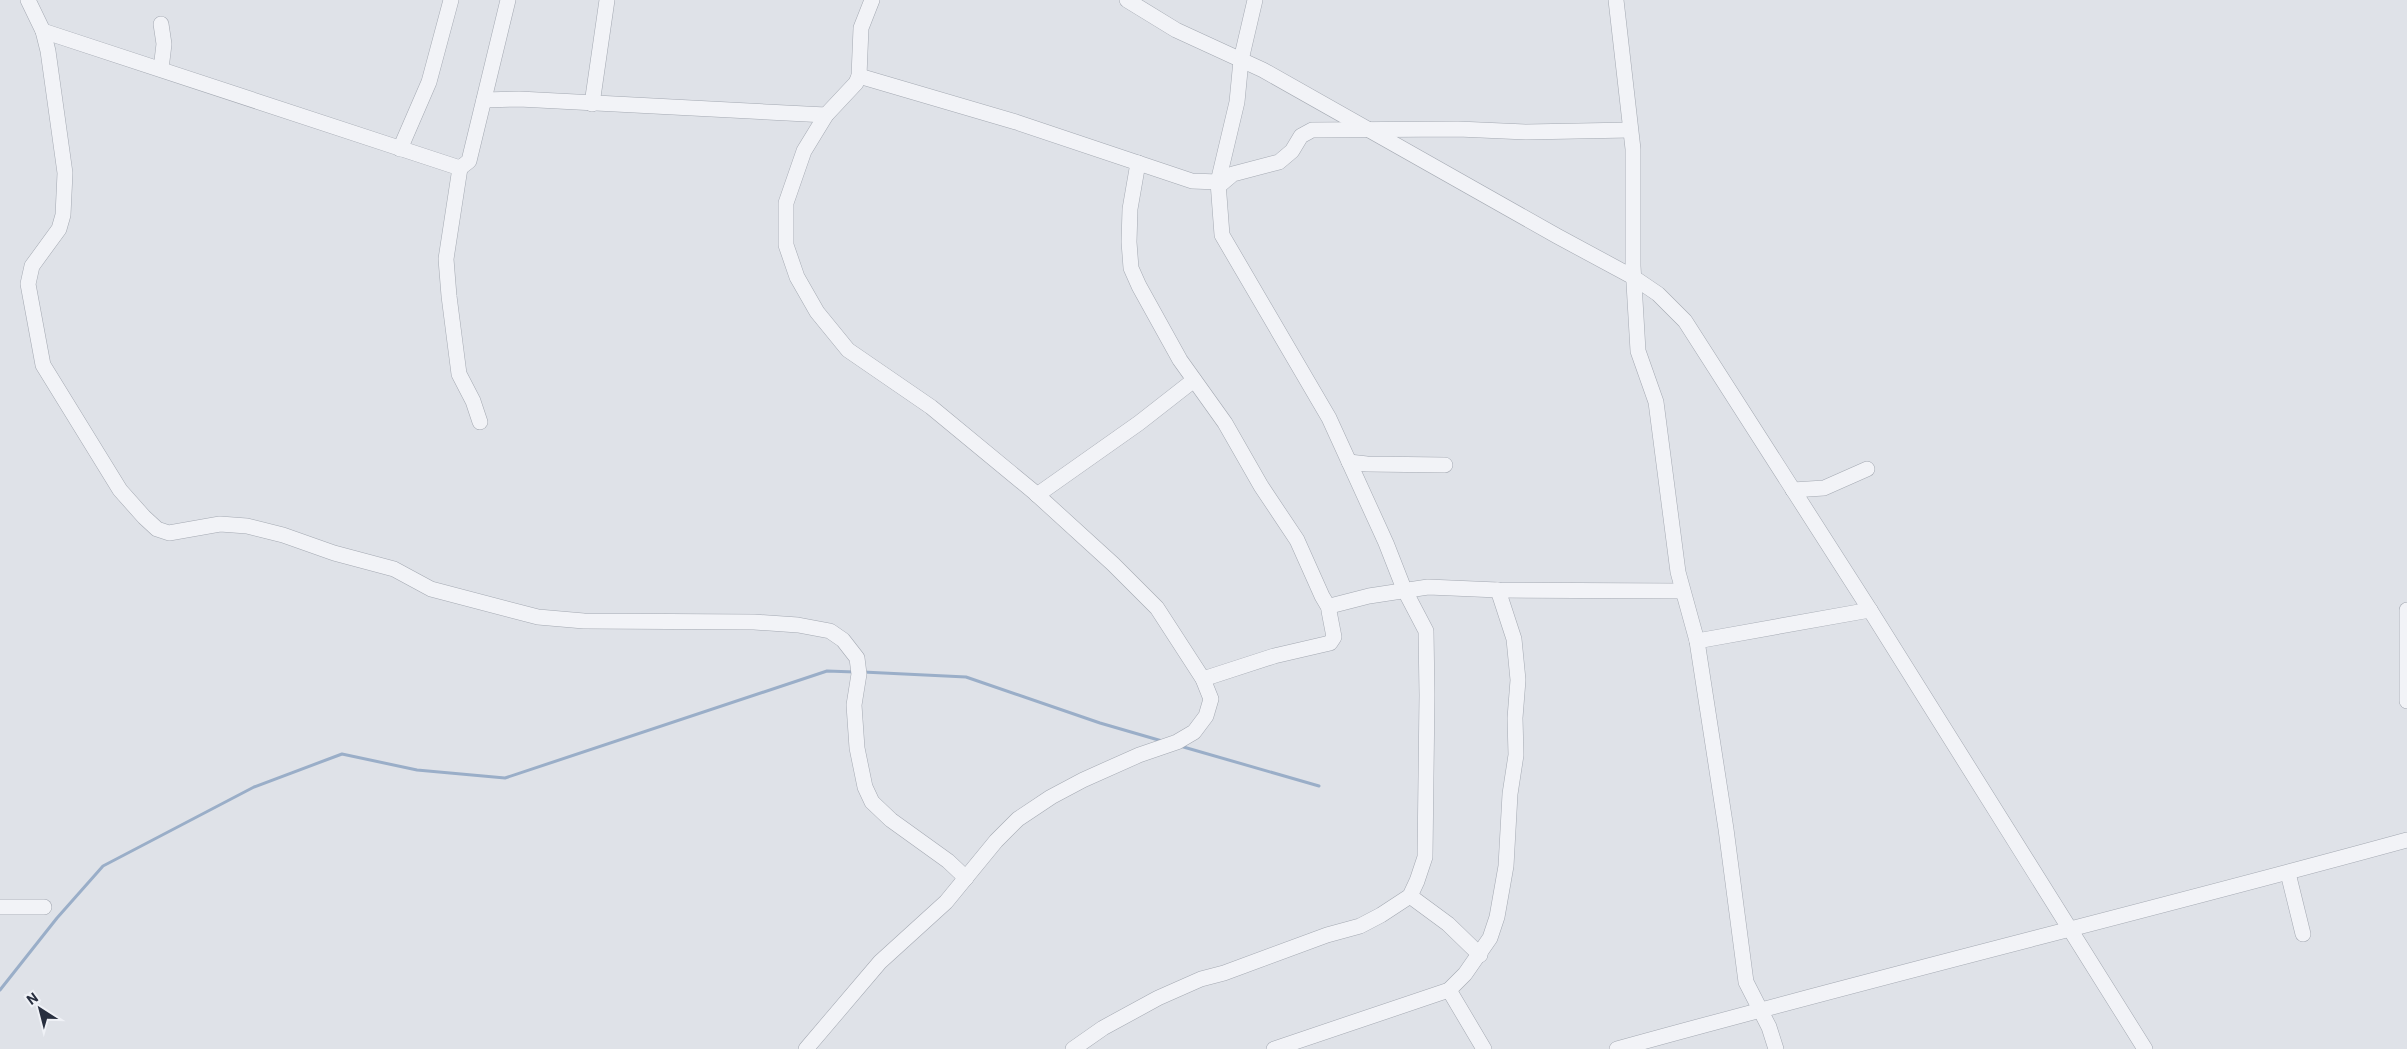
<svg xmlns="http://www.w3.org/2000/svg" width="2407" height="1049" font-family="Roboto,sans-serif">
<style>
.lines{fill:none;stroke-linecap:round;stroke-linejoin:round}
.stream{stroke:#9aaec8;stroke-width:3}
.minor-casing{stroke:#a4a9b2;stroke-width:16}
.minor{stroke:#f2f3f7;stroke-width:15}
</style>
<rect width="100%" height="100%" fill="#dfe2e8"/>
<g class="lines">
<g class="stream">
<path d="M 863,672 L 966,677 L 1100,723 L 1162,741"/>
<path d="M 1180,746 L 1319,786"/>
<path d="M 0,990 L 57,918 L 103,866 L 254,787 L 342,754 L 417,770 L 505,778 L 827,671 L 855,672"/>
</g>
<g class="minor-casing">
<g id="minor">
<path d="M 28,0 L 43,31 L 48,51 L 65,173 L 63,215 L 59,229 L 32,266 L 28,284 L 43,365 L 120,490 L 144,517 L 157,529 L 169,533 L 220,524 L 247,526 L 283,535 L 334,553 L 394,569 L 431,589 L 538,617 L 584,621 L 754,622 L 798,625 L 830,631 L 843,640 L 857,658 L 859,674 L 854,705 L 857,748 L 865,787 L 872,802 L 891,820 L 948,861 L 966,878"/>
<path d="M 1127,0 L 1176,30 L 1263,70 L 1557,236 L 1633,277 L 1658,294 L 1685,321 L 1870,610 L 2145,1049"/>
<path d="M 1616,0 L 1633,149 L 1633,266 L 1638,351 L 1656,402 L 1678,572 L 1697,641 L 1726,829 L 1746,982 L 1769,1027 L 1776,1049"/>
<path d="M 161,24 L 164,44 L 161,69"/>
<path d="M 43,31 L 460,168 L 469,161 L 508,0"/>
<path d="M 859,76 L 1016,122 L 1192,181 L 1218,182 L 1222,235 L 1329,418 L 1386,543 L 1404,589 L 1426,631 L 1427,695 L 1425,857 L 1417,881 L 1410,896 L 1381,915 L 1360,926 L 1327,935 L 1224,973 L 1201,979 L 1158,998 L 1103,1028 L 1073,1049"/>
<path d="M 484,100 L 519,99 L 826,115"/>
<path d="M 592,104 L 607,0"/>
<path d="M 400,149 L 429,82 L 451,0"/>
<path d="M 1138,163 L 1130,209 L 1129,242 L 1131,268 L 1139,286 L 1180,360 L 1225,423 L 1261,486 L 1297,540 L 1322,596 L 1329,608"/>
<path d="M 460,168 L 446,259 L 449,296 L 459,374 L 473,401 L 480,422"/>
<path d="M 1218,182 L 1237,102 L 1241,60 L 1255,0"/>
<path d="M 1220,185 L 1233,174 L 1279,162 L 1292,151 L 1301,136 L 1312,130 L 1458,129 L 1526,132 L 1630,130"/>
<path d="M 1349,462 L 1367,464 L 1445,465"/>
<path d="M 1793,490 L 1824,488 L 1867,469"/>
<path d="M 1037,495 L 1139,423 L 1194,380"/>
<path d="M 2407,610 L 2407,701"/>
<path d="M 1697,641 L 1870,610"/>
<path d="M 1203,679 L 1274,656 L 1330,643 L 1334,637 L 1329,611 L 1330,606 L 1369,596 L 1428,587 L 1498,590 L 1682,591"/>
<path d="M 2288,873 L 2303,934"/>
<path d="M 1410,896 L 1448,924 L 1480,955"/>
<path d="M 0,907 L 44,907"/>
<path d="M 1449,990 L 1484,1049"/>
<path d="M 806,1049 L 880,962 L 946,902 L 996,841 L 1018,819 L 1051,797 L 1083,780 L 1139,755 L 1177,742 L 1194,732 L 1206,716 L 1211,699 L 1203,679 L 1157,608 L 1113,564 L 1034,492 L 931,407 L 848,350 L 817,312 L 797,277 L 786,245 L 786,203 L 804,151 L 826,115 L 856,83 L 859,76 L 861,28 L 872,0"/>
<path d="M 1274,1049 L 1449,990 L 1465,974 L 1490,938 L 1497,917 L 1506,866 L 1510,794 L 1516,755 L 1515,718 L 1518,680 L 1514,639 L 1498,590"/>
<path d="M 1617,1049 C 1880,976 2144,912 2407,840"/>
</g>
</g>
<use href="#minor" class="minor"/>
</g>
<g transform="translate(40 1009) rotate(324)" stroke="#eff1f6" stroke-width="4" paint-order="stroke">
<path d="M0-4L9 19L0 12L-9 19Z" fill="#282f3f"/>
<text y="-8" font-size="14" font-weight="bold" text-anchor="middle" fill="#282f3f">N</text>
</g>
</svg>
